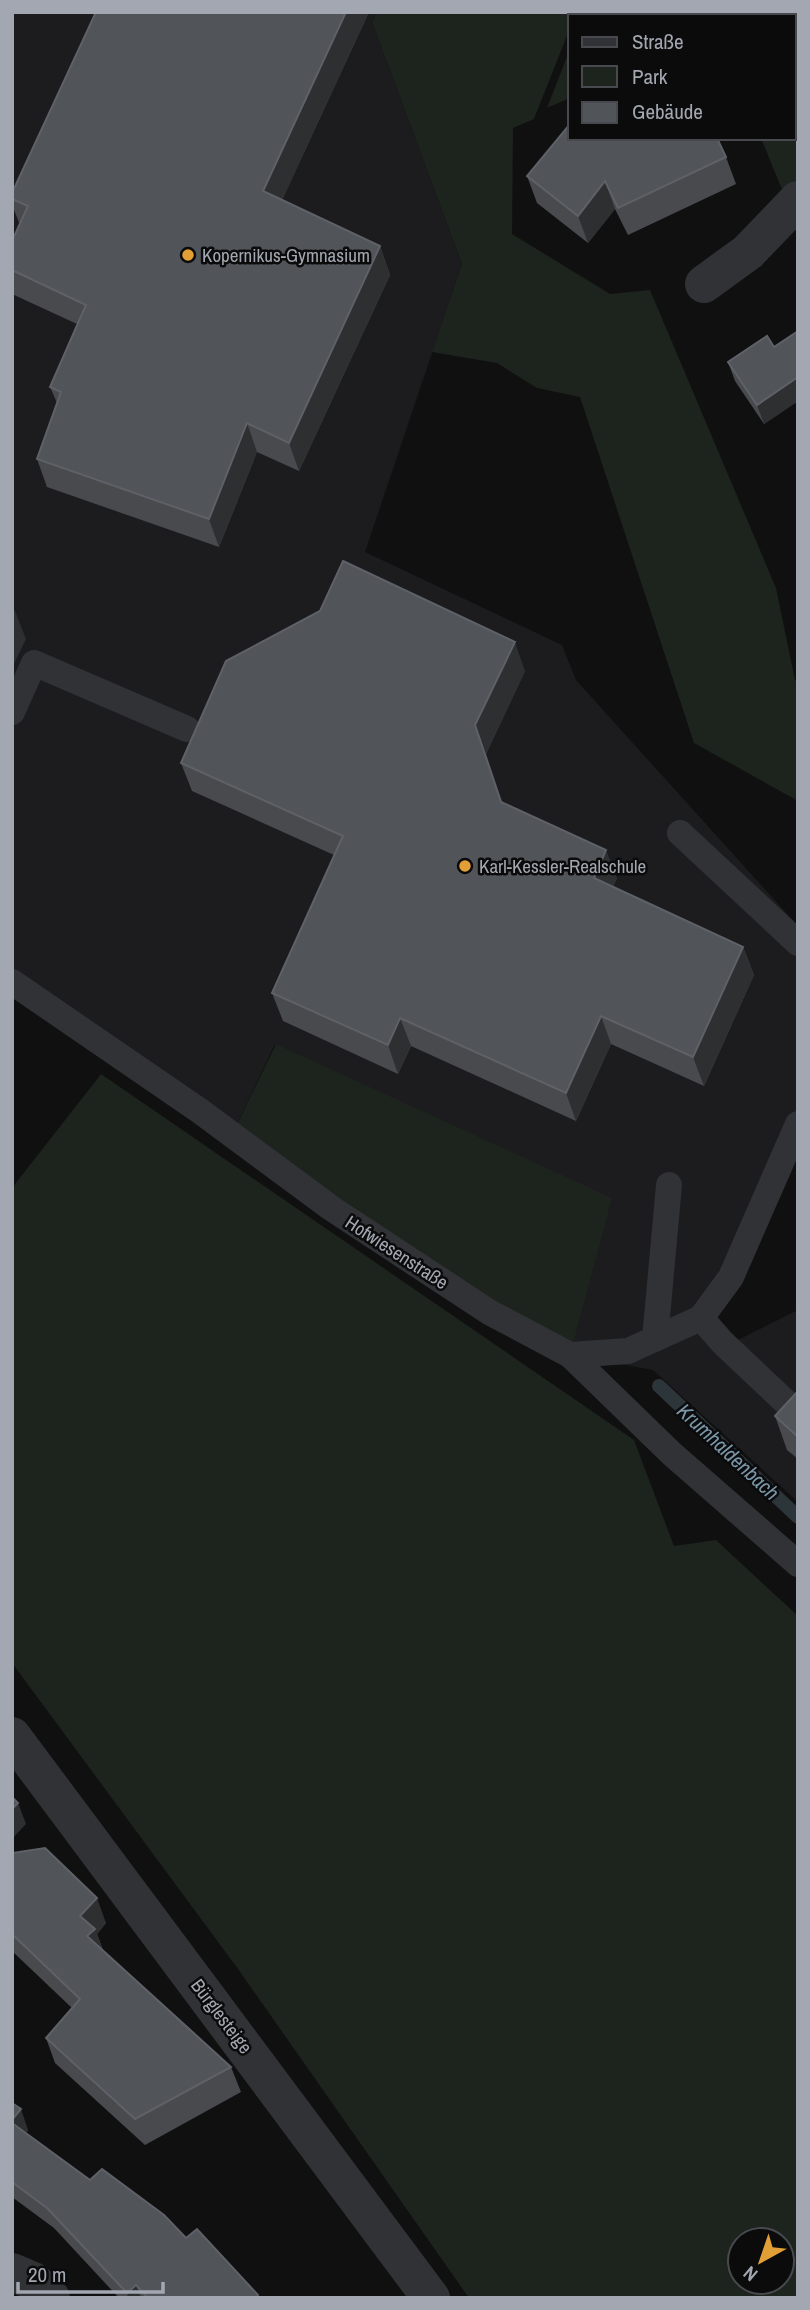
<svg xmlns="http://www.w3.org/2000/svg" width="810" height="2310" font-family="'Archivo Narrow',sans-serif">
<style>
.built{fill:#1c1c1e}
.green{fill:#1d231d;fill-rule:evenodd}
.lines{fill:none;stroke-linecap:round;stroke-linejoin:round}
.stream{stroke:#2c353a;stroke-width:14}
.lane{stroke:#313236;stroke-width:26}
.street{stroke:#313236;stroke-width:38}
.wall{fill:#484a4e}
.shaded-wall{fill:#2d2f31}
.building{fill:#515459;stroke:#5e6167;stroke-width:2}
.poi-dot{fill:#e29f36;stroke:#0b0b0c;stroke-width:2.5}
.labels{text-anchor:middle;stroke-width:5;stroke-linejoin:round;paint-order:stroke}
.poi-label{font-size:19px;fill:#a2a7b1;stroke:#0b0b0c;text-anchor:start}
.street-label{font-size:19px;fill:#a2a7b1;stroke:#0b0b0c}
.water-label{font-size:21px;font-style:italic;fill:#7b97aa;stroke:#0b0b0c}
</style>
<rect width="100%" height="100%" fill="#101011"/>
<path class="built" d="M 12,12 L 377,12 L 372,22 L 462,264 L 365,552 L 562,645 L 576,680 L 798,926 L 798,1132 L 713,1316 L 736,1341 L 798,1310 L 798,1502 L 653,1370 L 570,1355 L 275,1044 L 232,1135 L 12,983 Z"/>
<g class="green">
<path d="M 377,12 L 577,12 L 575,16 L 570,16 L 570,28 L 534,119 L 513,128 L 512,234 L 610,294 L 650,290 L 776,588 L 795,680 L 798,683 L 798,801 L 694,743 L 580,397 L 537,388 L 497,363 L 432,352 L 462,264 L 372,22 Z"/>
<path d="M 584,12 L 798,12 L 798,190 L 787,202 L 761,138 L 794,138 L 794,16 L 583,16 Z"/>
<path d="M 570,49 L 570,98 L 547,108 Z"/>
<path d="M 276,1044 L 612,1198 L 570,1355 L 232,1135 Z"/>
<path d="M 101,1074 L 634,1440 L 674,1546 L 716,1540 L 798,1616 L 798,2298 L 469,2298 L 238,1969 L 12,1663 L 12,1188 ZM 782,2240 L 782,2282 L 740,2282 L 740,2240 Z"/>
</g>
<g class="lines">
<path class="stream" d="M 659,1386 L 798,1517"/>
<g class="lane">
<path d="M 12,712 L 34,663 L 187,729"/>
<path d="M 680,833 L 798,943"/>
<path d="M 12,982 L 200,1111 L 331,1208 L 489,1312 L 570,1355 L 628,1351 L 701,1318 L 723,1343 L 793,1409"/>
<path d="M 701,1318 L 731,1277 L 798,1124"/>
<path d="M 655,1339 L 669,1185"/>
<path d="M 570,1355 L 672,1454 L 798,1564"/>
</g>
<g class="street">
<path d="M 704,284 L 748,252 L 798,200"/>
<path d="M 12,1736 L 431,2298"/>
<path d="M 12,2272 L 33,2281 L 51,2298"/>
</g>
</g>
<g class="wall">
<path d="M 369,12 L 282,200 L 380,246 L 390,275 L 299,471 L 257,452 L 219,547 L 47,487 L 37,459 L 57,403 L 50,387 L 77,324 L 12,294 L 12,241 L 20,225 L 12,205 L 12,193 Z"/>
<path d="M 726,157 L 736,184 L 628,235 L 615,209 L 588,243 L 537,203 L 527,176 Z"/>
<path d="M 798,331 L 798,401 L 764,424 L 735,381 L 728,362 L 774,347 Z"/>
<path d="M 525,671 L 486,754 L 502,802 L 617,878 L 613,887 L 743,947 L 754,975 L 704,1086 L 611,1044 L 576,1121 L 411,1046 L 398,1074 L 283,1021 L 272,993 L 334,855 L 192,791 L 181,763 Z"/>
<path d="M 798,1391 L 798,1459 L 787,1450 L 775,1416 Z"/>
<path d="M 12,1853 L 106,1923 L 97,1934 L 103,1950 L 231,2067 L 241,2092 L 145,2145 L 55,2063 L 46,2038 L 72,2008 L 12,1951 Z"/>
<path d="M 12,2103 L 28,2130 L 26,2133 L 90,2180 L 186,2238 L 258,2295 L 259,2298 L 119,2298 L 54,2228 L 12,2197 Z"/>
</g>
<g class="shaded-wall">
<path d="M 346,12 L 369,12 L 273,220 L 263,191 Z"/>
<path d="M 605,181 L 615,209 L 588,243 L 578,216 Z"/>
<path d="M 380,246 L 390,275 L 299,471 L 289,443 Z"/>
<path d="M 798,377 L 798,401 L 764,424 L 757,405 Z"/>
<path d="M 247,423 L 257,452 L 219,547 L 209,519 Z"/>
<path d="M 13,606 L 26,639 L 12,668 L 12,608 Z"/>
<path d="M 515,642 L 525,671 L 486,754 L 512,831 L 475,725 Z"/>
<path d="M 606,850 L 617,878 L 604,907 L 594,878 Z"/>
<path d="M 743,947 L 754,975 L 704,1086 L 693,1057 Z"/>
<path d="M 601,1016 L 611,1044 L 576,1121 L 566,1093 Z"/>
<path d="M 400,1018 L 411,1046 L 398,1074 L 388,1045 Z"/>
<path d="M 18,1803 L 26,1824 L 12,1839 L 12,1809 Z"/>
<path d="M 97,1898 L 106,1923 L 97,1934 L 104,1954 L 87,1936 L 80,1916 Z"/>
<path d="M 21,2109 L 28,2130 L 19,2142 L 12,2125 L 12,2120 Z"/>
<path d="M 136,2285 L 141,2298 L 128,2298 L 127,2293 Z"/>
</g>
<g class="building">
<path d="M 96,12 L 346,12 L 263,191 L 380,246 L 289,443 L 247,423 L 209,519 L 37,459 L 61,392 L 50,387 L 86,305 L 12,270 L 12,241 L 28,206 L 12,199 L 12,193 Z"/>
<path d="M 570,124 L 570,138 L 717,138 L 726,157 L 618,208 L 605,181 L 578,216 L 527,176 Z"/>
<path d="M 798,331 L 798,377 L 757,405 L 728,362 L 767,336 L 774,347 Z"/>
<path d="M 343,561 L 515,642 L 475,725 L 501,802 L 606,850 L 594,878 L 743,947 L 693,1057 L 601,1016 L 566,1093 L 400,1018 L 388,1045 L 272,993 L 343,836 L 181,763 L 226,661 L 320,611 Z"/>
<path d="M 798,1391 L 798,1437 L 775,1416 Z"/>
<path d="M 12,1797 L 18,1803 L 12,1809 Z"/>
<path d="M 45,1848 L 97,1898 L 80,1916 L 95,1929 L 87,1936 L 231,2067 L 135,2119 L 46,2038 L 80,1999 L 12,1934 L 12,1853 Z"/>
<path d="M 12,2103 L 21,2109 L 12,2120 Z"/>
<path d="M 12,2123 L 90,2180 L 102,2169 L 164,2215 L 186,2238 L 197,2229 L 258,2295 L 255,2298 L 148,2298 L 136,2285 L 127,2293 L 47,2208 L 12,2182 Z"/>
</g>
<g class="poi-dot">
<circle cx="188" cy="255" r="7"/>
<circle cx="465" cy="866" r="7"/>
</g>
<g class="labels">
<g class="poi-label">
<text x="202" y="262">Kopernikus-Gymnasium</text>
<text x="479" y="873">Karl-Kessler-Realschule</text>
</g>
<g class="street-label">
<text transform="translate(397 1252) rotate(33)" y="7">Hofwiesenstraße</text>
<text transform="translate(222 2016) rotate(53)" y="7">Bürglesteige</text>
</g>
<g class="water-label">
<text transform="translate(728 1452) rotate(43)" y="7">Krumhaldenbach</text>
</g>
</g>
<rect width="810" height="2310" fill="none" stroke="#a2a7b1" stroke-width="28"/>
<rect x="568" y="14" width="228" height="126" fill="#0b0b0c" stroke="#47494e" stroke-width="2"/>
<rect x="582" y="37" width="35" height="10" fill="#313236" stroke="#47494e" stroke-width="2"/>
<text x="632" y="49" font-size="21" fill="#a2a7b1">Straße</text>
<rect x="582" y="66" width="35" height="21" fill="#1d231d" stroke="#47494e" stroke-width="2"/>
<text x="632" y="84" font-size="21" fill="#a2a7b1">Park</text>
<rect x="582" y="102" width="35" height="21" fill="#515459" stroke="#47494e" stroke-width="2"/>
<text x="632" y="119" font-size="21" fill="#a2a7b1">Gebäude</text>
<g transform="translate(761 2261) rotate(220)"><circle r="33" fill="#0b0b0c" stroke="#47494e" stroke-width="2"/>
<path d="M0-5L12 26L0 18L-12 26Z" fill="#e29f36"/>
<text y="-10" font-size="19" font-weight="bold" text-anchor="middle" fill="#a2a7b1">N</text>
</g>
<path d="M18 2282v10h145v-10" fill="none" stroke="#a2a7b1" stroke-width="3.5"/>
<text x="28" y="2282" font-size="21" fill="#a2a7b1" stroke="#0b0b0c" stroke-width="5" paint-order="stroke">20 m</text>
</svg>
